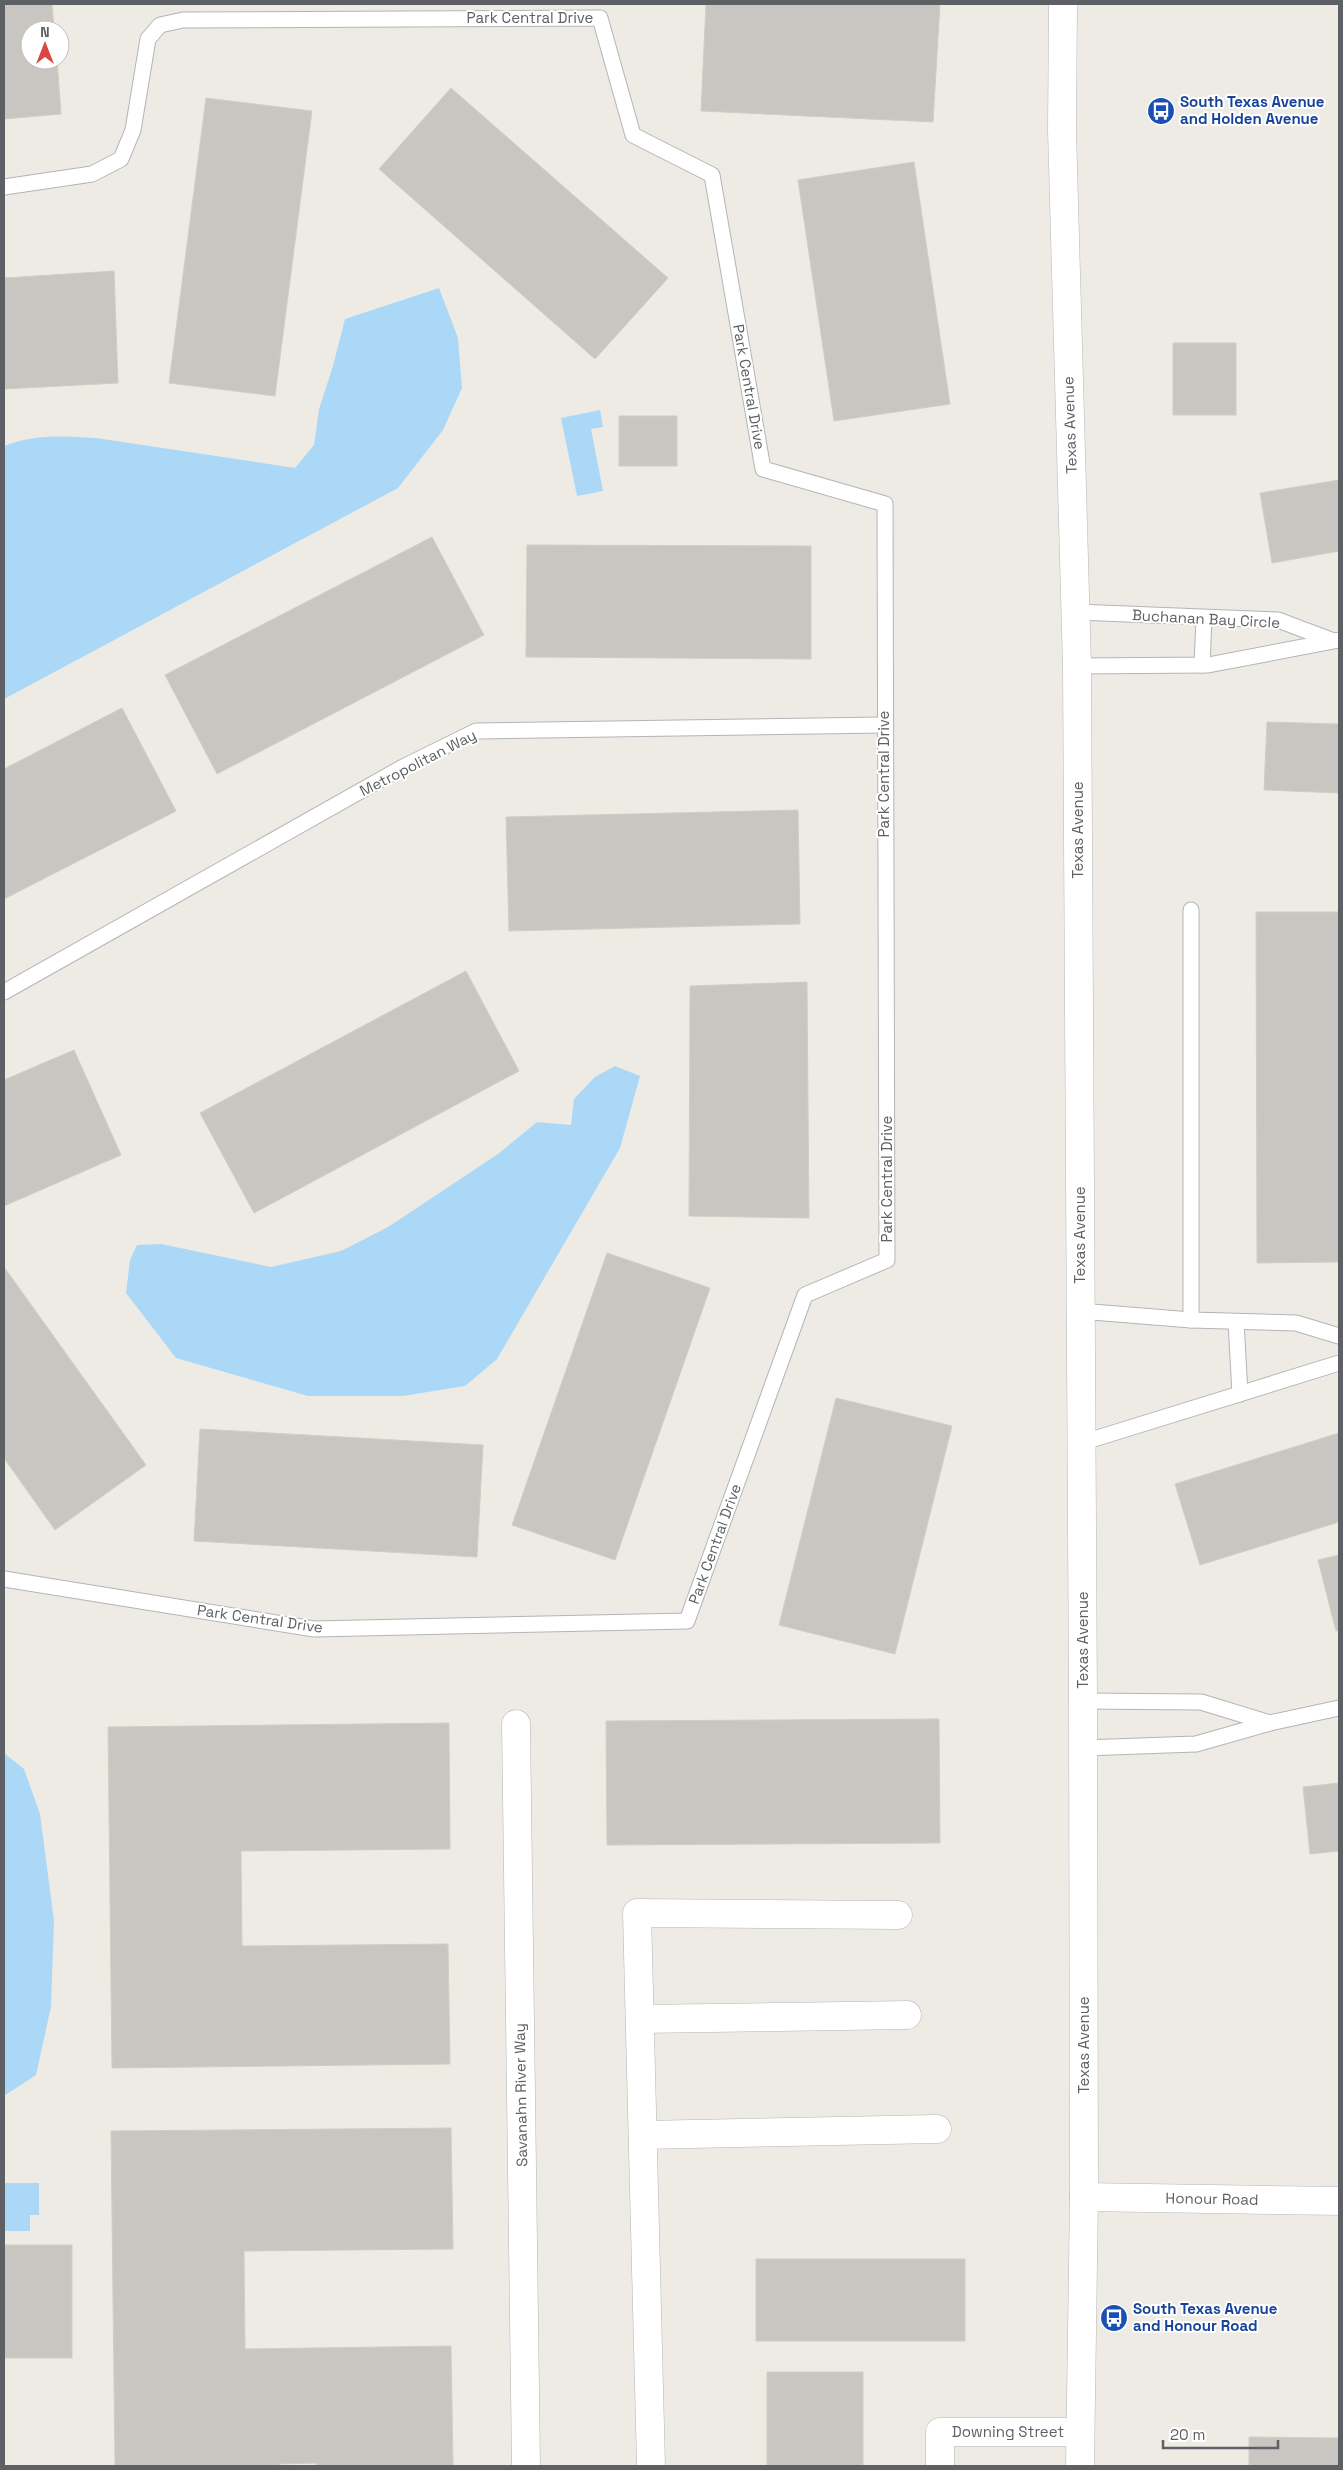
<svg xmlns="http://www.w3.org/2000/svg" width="1343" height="2470" font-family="'Space Grotesk',sans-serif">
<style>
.water{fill:#acd8f7}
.building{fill:#c9c6c2;stroke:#d2cdc4}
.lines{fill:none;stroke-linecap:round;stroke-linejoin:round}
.lane-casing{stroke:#b2b5b8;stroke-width:17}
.street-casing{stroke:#b2b5b8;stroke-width:29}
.secondary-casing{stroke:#b4b7bb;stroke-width:29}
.lane{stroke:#fff;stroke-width:15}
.street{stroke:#fff;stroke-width:28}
.secondary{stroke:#fff;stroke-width:28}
.labels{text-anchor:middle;stroke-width:4;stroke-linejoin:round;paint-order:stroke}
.street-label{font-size:15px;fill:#5d6064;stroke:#fff}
.transit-label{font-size:15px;font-weight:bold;fill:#164399;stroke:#fff;text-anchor:start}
</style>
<rect width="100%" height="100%" fill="#eeebe5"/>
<g class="water">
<path d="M 439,288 L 458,338 L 462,388 L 443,430 L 398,488 L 4,699 L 4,446 C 33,434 66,436 96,438 L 295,468 L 314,445 L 319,409 L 333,366 L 345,319 Z"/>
<path d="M 600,410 L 603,427 L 591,429 L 603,491 L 577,496 L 561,418 Z"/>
<path d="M 615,1066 L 640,1076 L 620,1148 L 497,1359 L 465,1386 L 403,1396 L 308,1396 L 176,1358 L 126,1293 L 130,1260 L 137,1245 L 161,1244 L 271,1267 L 341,1251 L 388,1227 L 498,1154 L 537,1122 L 571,1125 L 574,1099 L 595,1077 Z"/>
<path d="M 4,1753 L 24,1769 L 40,1814 L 54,1921 L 51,2007 L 36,2075 L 4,2096 Z"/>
<path d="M 4,2183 L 39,2183 L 39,2215 L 30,2215 L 30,2231 L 4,2231 Z"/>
</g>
<g class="building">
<path d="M 4,4 L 52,4 L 54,30 L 30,30 L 30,60 L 57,60 L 61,114 L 4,119 Z"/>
<path d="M 706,4 L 940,4 L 933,122 L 701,111 Z"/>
<path d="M 451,88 L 668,278 L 595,359 L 379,169 Z"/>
<path d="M 206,98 L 312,111 L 275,396 L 169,383 Z"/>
<path d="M 914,162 L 950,404 L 834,421 L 798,180 Z"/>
<path d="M 114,271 L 118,383 L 4,389 L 4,278 Z"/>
<rect x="1173" y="343" width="63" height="72"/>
<rect x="619" y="416" width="58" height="50"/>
<path d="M 1339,480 L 1339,551 L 1272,563 L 1260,493 Z"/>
<path d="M 432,537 L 484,635 L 217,774 L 165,675 Z"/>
<path d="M 527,545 L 811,546 L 811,659 L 526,657 Z"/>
<path d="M 122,708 L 176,811 L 4,899 L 4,769 Z"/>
<path d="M 1267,722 L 1339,724 L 1339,793 L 1264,790 Z"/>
<path d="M 798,810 L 800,924 L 509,931 L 506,817 Z"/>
<path d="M 1256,912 L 1339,912 L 1339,1262 L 1257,1263 Z"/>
<path d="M 466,971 L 519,1071 L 254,1213 L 200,1113 Z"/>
<path d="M 807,982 L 809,1218 L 689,1216 L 690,986 Z"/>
<path d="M 74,1050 L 121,1155 L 4,1206 L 4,1080 Z"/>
<path d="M 607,1253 L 710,1288 L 615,1560 L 512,1525 Z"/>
<path d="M 4,1267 L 146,1465 L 55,1530 L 4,1458 Z"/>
<path d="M 836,1398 L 952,1426 L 895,1654 L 779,1625 Z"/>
<path d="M 200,1429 L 483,1445 L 477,1557 L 194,1541 Z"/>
<path d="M 1339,1433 L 1339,1522 L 1200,1565 L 1175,1484 Z"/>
<path d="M 1339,1555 L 1339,1630 L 1336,1631 L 1318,1560 Z"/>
<path d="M 939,1719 L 940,1843 L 607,1845 L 606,1721 Z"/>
<path d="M 449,1723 L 450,1849 L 241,1851 L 242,1946 L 448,1944 L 450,2064 L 112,2068 L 108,1727 Z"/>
<path d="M 1339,1783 L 1339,1851 L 1310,1854 L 1303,1787 Z"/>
<path d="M 451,2128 L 453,2249 L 244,2251 L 245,2349 L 451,2346 L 453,2466 L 317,2466 L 317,2463 L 279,2464 L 279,2466 L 115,2466 L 111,2131 Z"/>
<rect x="4" y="2245" width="68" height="113"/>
<rect x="756" y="2259" width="209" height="82"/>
<rect x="767" y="2372" width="96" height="94"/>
<path d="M 1249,2437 L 1339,2438 L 1339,2466 L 1249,2466 Z"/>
</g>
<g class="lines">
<g class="lane-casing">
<g id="lane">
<path d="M 4,187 L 92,174 L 121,159 L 133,130 L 148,39 L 160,25 L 183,20 L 600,18 L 633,135 L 712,175 L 763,469 L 885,504 L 887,1260 L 805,1295 L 687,1621 L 314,1629 L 4,1579"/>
<path d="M 1076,612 L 1278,620 L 1331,640"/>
<path d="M 1202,665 L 1204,619"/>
<path d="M 1077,666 L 1208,665 L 1339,640"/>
<path d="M 4,992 L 403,767 L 476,731 L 884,725"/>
<path d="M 1080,1311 L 1191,1320 L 1296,1323 L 1339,1336"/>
<path d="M 1191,1320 L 1191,910"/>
<path d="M 1236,1322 L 1240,1394"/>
<path d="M 1081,1443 L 1339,1363"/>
<path d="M 1083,1701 L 1201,1702 L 1270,1723"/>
<path d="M 1083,1748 L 1196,1744 L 1270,1723 L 1339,1708"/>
</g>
</g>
<g class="street-casing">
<g id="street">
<path d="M 516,1724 L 526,2466"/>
<path d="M 640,2019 L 907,2015"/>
<path d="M 643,2135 L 937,2129"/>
<path d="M 651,2466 L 637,1913 L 898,1915"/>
<path d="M 940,2466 L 940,2432 L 1080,2432"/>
</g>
</g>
<g class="secondary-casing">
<g id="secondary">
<path d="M 1063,4 L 1062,130 L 1077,666 L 1083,1701 L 1084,2197 L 1080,2466"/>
<path d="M 1084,2197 L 1339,2201"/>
</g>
</g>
<use href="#lane" class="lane"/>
<use href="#street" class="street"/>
<use href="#secondary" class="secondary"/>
</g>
<defs>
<g id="bus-disc" transform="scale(1.4375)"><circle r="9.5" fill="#1a4fb4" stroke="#fff"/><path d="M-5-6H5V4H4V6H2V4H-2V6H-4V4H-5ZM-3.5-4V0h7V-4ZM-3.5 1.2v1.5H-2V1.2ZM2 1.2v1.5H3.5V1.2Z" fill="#fff"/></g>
</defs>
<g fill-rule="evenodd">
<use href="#bus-disc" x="1161" y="111"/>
<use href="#bus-disc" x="1114" y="2318"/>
</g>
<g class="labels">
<g class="street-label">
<text x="530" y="23">Park Central Drive</text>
<text transform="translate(749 387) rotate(80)" y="5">Park Central Drive</text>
<text transform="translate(1070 425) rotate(-92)" y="5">Texas Avenue</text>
<text transform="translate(1206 619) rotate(3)" y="5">Buchanan Bay Circle</text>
<text transform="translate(418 763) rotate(-27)" y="5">Metropolitan Way</text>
<text transform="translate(884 774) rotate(-90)" y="5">Park Central Drive</text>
<text transform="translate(1078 830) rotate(-90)" y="5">Texas Avenue</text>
<text transform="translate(887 1179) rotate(-90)" y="5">Park Central Drive</text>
<text transform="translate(1080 1235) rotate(-90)" y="5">Texas Avenue</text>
<text transform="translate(715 1544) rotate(-70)" y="5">Park Central Drive</text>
<text transform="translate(260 1619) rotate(8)" y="5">Park Central Drive</text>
<text transform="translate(1083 1640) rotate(-90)" y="5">Texas Avenue</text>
<text transform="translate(1084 2045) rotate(-90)" y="5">Texas Avenue</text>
<text transform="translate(521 2095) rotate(-91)" y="5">Savanahn River Way</text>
<text transform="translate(1212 2199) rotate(1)" y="5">Honour Road</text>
<text x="1008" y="2437">Downing Street</text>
</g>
<g class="transit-label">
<text x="1180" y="107">South Texas Avenue<tspan x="1180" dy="17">and Holden Avenue</tspan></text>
<text x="1133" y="2314">South Texas Avenue<tspan x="1133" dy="17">and Honour Road</tspan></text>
</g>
</g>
<rect width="1343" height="2470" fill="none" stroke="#5d6064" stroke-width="10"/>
<g transform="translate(45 45)"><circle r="24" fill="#ffffff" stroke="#bebfc1"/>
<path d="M0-4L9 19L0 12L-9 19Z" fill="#d94840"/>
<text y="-8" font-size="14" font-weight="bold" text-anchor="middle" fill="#5d6064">N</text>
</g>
<path d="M1163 2440v8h115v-8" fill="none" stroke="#5d6064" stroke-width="2.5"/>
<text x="1170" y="2440" font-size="15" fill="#5d6064" stroke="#ffffff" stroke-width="4" paint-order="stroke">20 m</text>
</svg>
